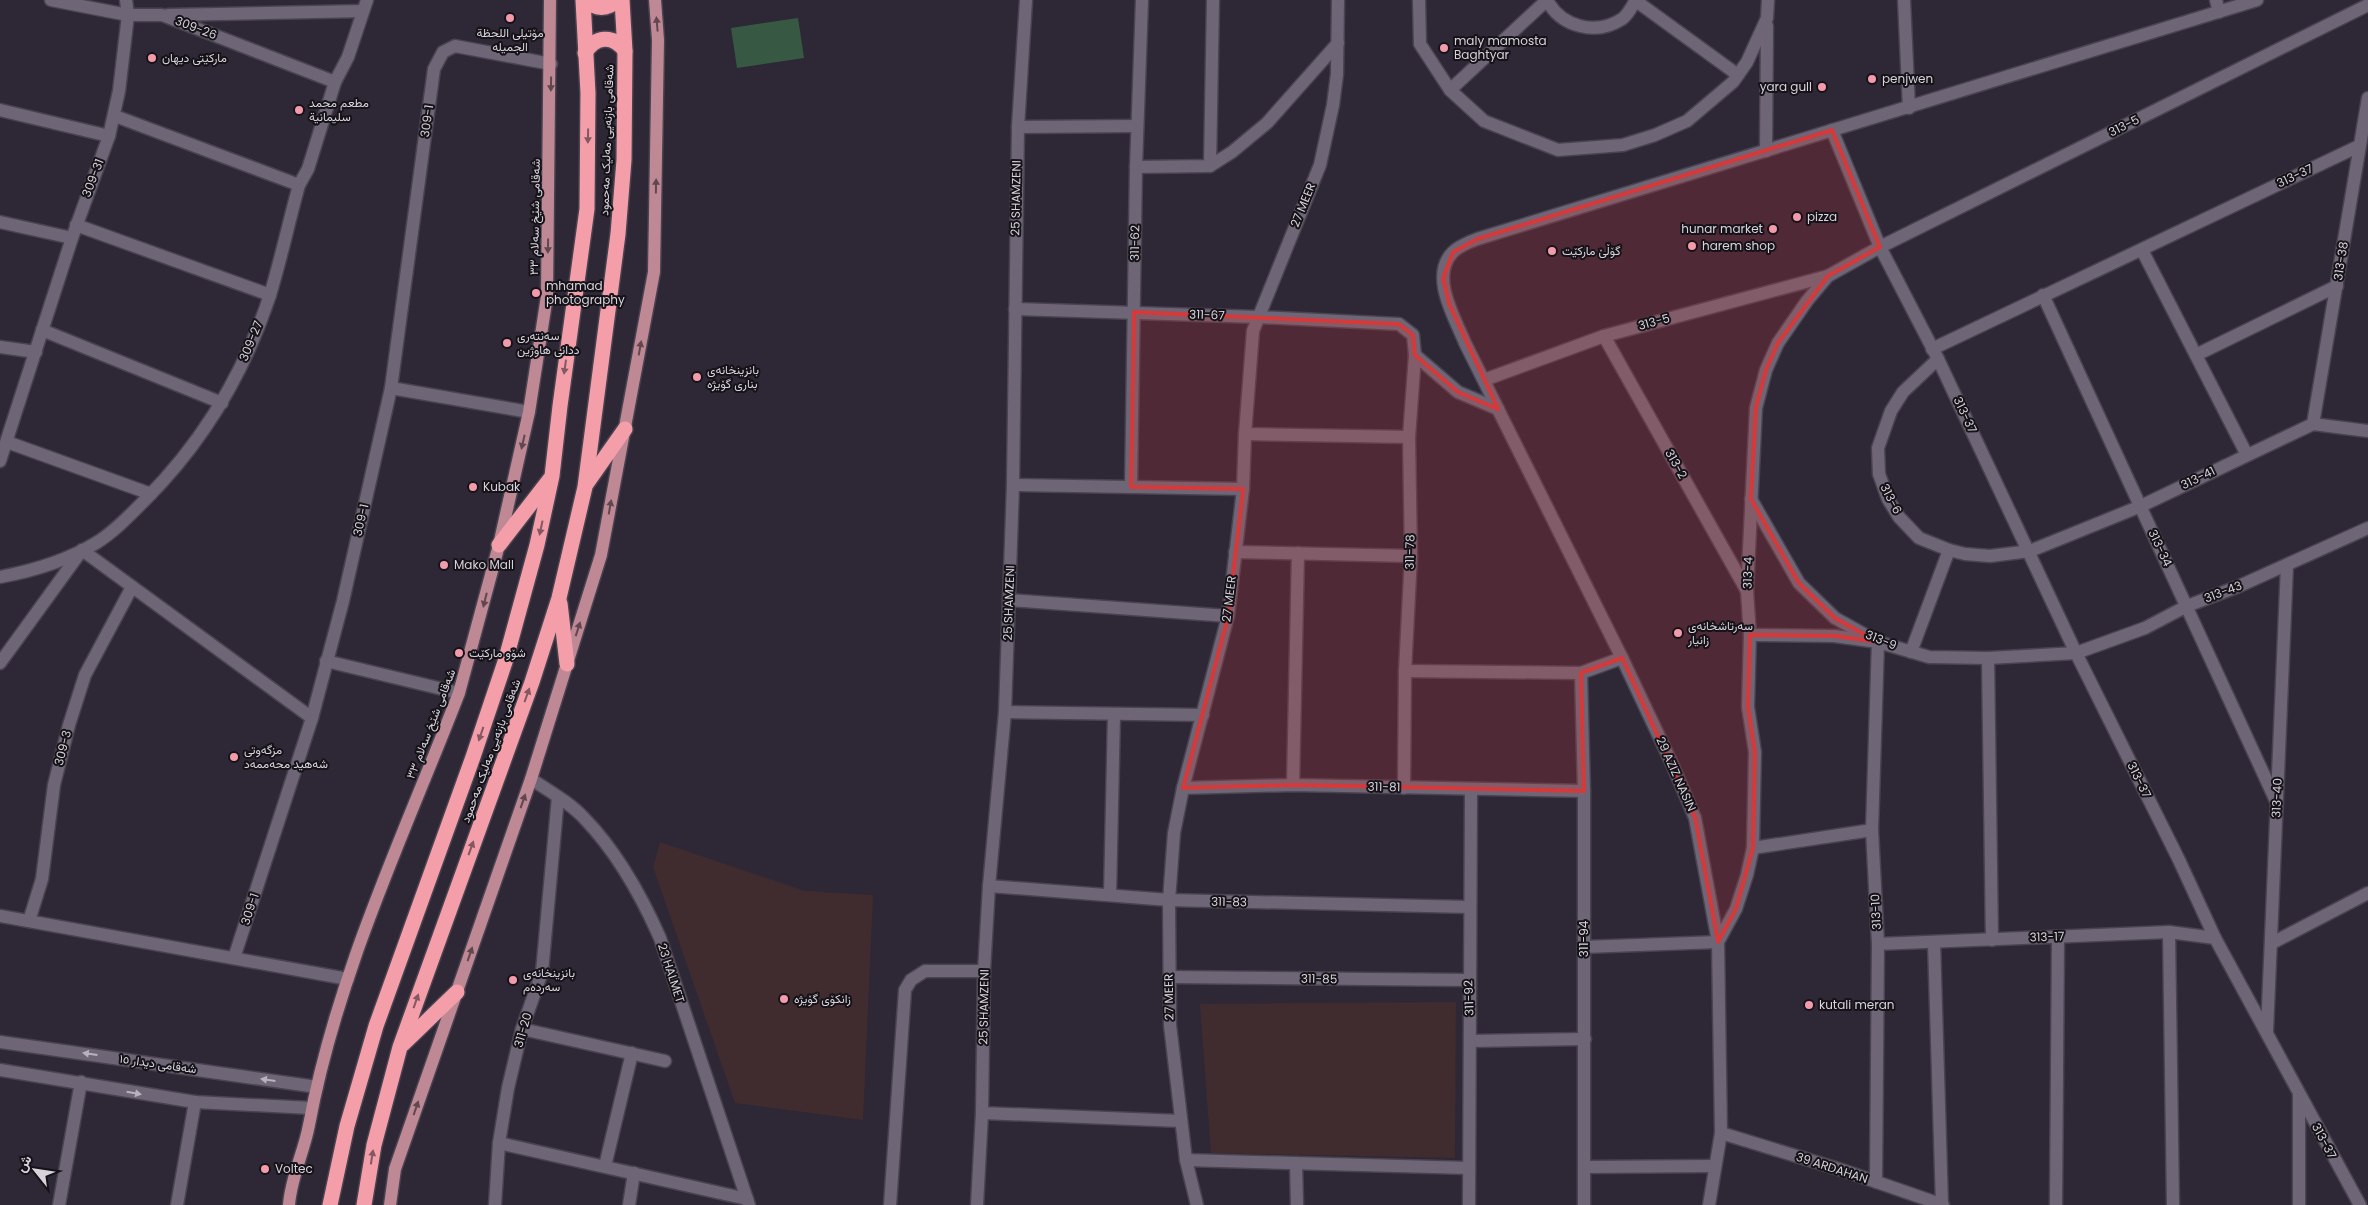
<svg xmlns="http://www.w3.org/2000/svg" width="2368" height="1205" font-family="Poppins,Vazirmatn,sans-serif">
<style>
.education{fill:#402c2e}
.green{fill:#375944}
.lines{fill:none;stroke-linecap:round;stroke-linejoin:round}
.minor-casing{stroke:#49424f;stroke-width:15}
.major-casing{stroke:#49424f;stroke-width:15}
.highway-casing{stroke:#49424f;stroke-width:18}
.minor{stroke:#6e6676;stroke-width:12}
.major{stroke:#be8895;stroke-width:12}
.highway{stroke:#f49eaa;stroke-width:15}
.oneway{fill:#614750}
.oneway2{fill:#845861}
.oneway3{fill:#b8b2bd}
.marked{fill:#d6393a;fill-opacity:0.2;stroke:#d6393a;stroke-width:4;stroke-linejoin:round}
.poi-dot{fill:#f39aab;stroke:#151218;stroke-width:2}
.labels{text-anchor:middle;stroke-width:4;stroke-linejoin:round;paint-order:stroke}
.street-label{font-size:12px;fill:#d7d2dc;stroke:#151218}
.poi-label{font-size:12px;fill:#d7d2dc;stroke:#151218;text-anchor:start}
</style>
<rect width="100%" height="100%" fill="#2e2735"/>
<g class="education">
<path d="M 660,842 L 805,891 L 873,895 L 863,1120 L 735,1103 L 653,867 Z"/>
<path d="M 1456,1002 L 1455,1158 L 1211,1153 L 1200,1004 Z"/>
</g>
<path class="green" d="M 798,18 L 804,58 L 737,68 L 731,28 Z"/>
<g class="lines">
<g class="minor-casing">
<g id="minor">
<path d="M 51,0 L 128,15 L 162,15 L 335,82"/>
<path d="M 1419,0 L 1420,44 L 1450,90 L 1484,121 L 1558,150 L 1623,145 L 1655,135 L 1687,121 L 1733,82 L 1747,62 L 1767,18 L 1768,0"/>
<path d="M 1547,0 C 1561,27 1596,36 1622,19 C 1628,15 1632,6 1636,0"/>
<path d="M 1904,0 L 1909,108"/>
<path d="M 2216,0 L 2219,12"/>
<path d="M 1636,1 L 1738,75"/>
<path d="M 168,15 L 363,11"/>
<path d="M 1450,90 L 1547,0"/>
<path d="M 0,110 L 109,136"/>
<path d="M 115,116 L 299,185"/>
<path d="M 1018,127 L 1137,126"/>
<path d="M 1832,130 L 1880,247 L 1938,359 L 2076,653 L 2179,860 L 2215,938 L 2360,1205"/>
<path d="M 1766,151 L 1767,26"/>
<path d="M 1210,166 L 1213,0"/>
<path d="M 1136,167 L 1210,166 L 1232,152 L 1267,123 L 1338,43"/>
<path d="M 0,222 L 72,238"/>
<path d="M 76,225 L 270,295"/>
<path d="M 2142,250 L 2247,455"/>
<path d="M 2043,295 L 2276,801"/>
<path d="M 1015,309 L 1259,317 L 1399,324 L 1413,335 L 1415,355 L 1409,437 L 1411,556 L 1405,671 L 1404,788"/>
<path d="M 42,330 L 222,403"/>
<path d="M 1604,336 L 1747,591"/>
<path d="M 0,347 L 36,352"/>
<path d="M 1932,349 L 2359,146"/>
<path d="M 1415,355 L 1458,392 L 1498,409"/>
<path d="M 2196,355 L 2337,286"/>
<path d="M 1938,359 L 1903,392 L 1891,411 L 1878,448 L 1879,474 L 1888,499 L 1899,517 L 1919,538 L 1949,550 L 1965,554 L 1990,556 L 2030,551 L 2141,506 L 2313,424 L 2368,431"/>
<path d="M 1484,380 L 1604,336 L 1828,276"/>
<path d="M 391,388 L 529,412"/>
<path d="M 2313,424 L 2368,98"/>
<path d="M 1245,434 L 1409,437"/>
<path d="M 7,442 L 151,494"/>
<path d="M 0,461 L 72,238 L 109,136 L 119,91 L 128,15 L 126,0"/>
<path d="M 1013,485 L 1243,489"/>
<path d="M 1131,487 L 1136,167 L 1142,0"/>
<path d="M 1751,499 L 1799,583 L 1835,618 L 1878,642 L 1929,657 L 1988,658 L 2076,653 L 2145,628 L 2187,606 L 2237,587 L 2368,528"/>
<path d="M 1235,552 L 1411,556"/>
<path d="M 0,577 C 32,571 68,560 96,543 C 114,532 130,515 145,500 C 203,442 244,374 270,295 C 281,259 289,221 299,185 L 308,169 L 335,82 L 348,57 L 367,0"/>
<path d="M 1009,600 L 1228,616"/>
<path d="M 1750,635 L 1834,636 L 1878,642 L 1872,830 L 1878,944 L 1876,1182"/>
<path d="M 1911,652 L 1949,550"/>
<path d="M 1988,658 L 1992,940"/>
<path d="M 326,661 L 459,693"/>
<path d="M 0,663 L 82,550 L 312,718"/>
<path d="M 1405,671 L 1581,673 L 1622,658"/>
<path d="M 1581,673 L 1584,791 L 1584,1205"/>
<path d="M 1005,712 L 1203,715"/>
<path d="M 531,779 C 549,791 569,802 584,818 C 617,852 641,895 660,938 L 749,1205"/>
<path d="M 1293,785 L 1298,553"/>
<path d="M 1183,788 L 1293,785 L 1584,791"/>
<path d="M 1753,848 L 1872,830"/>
<path d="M 989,886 L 1169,900 L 1469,907"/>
<path d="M 1110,895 L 1114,715"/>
<path d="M 0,916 L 348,979"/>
<path d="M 29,921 L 42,879 L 54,785 L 69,725 L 85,675 L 132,587"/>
<path d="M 2169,932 L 2173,1205"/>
<path d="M 1934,942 L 1942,1205"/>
<path d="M 2272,943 L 2368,893"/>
<path d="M 1878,944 L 2169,932 L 2215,938"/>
<path d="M 1584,947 L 1718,942 L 1736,909 L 1747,875 L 1753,848 L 1755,752 L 1748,707 L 1750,635 L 1747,591 L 1756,408 L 1766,370 L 1778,343 L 1807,301 L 1828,276 L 1880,247 L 2368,5"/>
<path d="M 234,958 L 312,718 L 343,601 L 391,388 L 434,69 L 443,52 L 455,46 L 551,64"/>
<path d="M 1169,977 L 1469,980"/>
<path d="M 522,1029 L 665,1061"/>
<path d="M 2267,1031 L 2287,565"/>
<path d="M 1471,1041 L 1585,1039"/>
<path d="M 0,1042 L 317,1087"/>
<path d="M 0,1070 L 195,1102 L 311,1108"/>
<path d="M 2299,1095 L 2299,1205"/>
<path d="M 982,1113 L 1181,1121"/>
<path d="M 1721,1133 L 1845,1171 L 1943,1205"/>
<path d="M 499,1143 L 747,1199"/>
<path d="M 1186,1160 L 1469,1168"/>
<path d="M 1296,1163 L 1297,1205"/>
<path d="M 605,1166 L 632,1053"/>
<path d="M 1585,1167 L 1714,1166"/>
<path d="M 59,1205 L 81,1082"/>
<path d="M 177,1205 L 195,1102"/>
<path d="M 495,1205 L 499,1143 L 508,1088 L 522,1029 L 542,972 L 558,797"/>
<path d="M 629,1205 L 634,1173"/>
<path d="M 890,1205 L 905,990 L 911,980 L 925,971 L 984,971"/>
<path d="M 977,1205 L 982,1113 L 984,971 L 989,886 L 1005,712 L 1013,485 L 1018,127 L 1026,0"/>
<path d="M 1197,1205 L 1186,1160 L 1170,1025 L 1169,900 L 1174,833 L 1183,788 L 1228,616 L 1243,489 L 1245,434 L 1253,331 L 1320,165 L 1333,105 L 1337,74 L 1338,0"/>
<path d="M 1469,1205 L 1471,790"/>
<path d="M 1709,1205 L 1721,1133 L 1718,942 L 1695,818 L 1672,764 L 1622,658 L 1465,343 C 1455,318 1429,276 1453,252 C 1459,246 1469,242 1477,239 L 2257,0"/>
<path d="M 2056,1205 L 2058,937"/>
</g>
</g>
<g class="major-casing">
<g id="major">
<path d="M 289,1205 C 291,1177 304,1152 309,1125 C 337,974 404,835 459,693 L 499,545 L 529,412 L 547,296 L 550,0"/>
<path d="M 390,1205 L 395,1169 L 531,779 L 601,555 L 654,272 L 658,40 L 655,0"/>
</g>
</g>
<g class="highway-casing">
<g id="highway">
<path d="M 586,0 C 595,10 608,10 617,0"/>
<path d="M 585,53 C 595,36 613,34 625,51"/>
<path d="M 587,483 L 625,429"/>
<path d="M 499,545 L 550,479"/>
<path d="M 560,603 L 567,664"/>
<path d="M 403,1044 L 457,992"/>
<path d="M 330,1205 L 347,1126 L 376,1026 L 473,757 L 505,662 L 537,545 L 552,476 L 560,406 L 587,209 L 588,93 L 583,0"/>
<path d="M 364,1205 L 374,1145 L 400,1047 L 532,682 L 559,598 L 585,487 L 618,234 L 624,160 L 625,51 L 622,0"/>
</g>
</g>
<use href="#minor" class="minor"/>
<use href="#major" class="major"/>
<use href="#highway" class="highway"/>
</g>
<defs><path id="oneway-solid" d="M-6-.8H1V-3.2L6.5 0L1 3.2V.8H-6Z" transform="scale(1.25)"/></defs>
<g class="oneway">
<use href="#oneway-solid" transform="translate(657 24) rotate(-95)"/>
<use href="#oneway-solid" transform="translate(551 84) rotate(91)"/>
<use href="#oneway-solid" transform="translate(656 186) rotate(-89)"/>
<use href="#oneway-solid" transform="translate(548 246) rotate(91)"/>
<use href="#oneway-solid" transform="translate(640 348) rotate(-80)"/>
<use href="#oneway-solid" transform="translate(523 442) rotate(103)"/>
<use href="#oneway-solid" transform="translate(610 507) rotate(-80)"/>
<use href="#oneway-solid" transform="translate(485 600) rotate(104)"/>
<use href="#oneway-solid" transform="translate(578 629) rotate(-72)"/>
<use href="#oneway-solid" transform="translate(523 801) rotate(-71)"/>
<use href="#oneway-solid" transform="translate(470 954) rotate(-71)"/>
<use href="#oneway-solid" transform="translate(416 1108) rotate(-71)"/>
</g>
<g class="oneway2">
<use href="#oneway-solid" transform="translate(588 136) rotate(91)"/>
<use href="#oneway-solid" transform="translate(565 367) rotate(98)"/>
<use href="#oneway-solid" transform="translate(541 528) rotate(102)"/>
<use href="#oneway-solid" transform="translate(527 695) rotate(-70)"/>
<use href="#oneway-solid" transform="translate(481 734) rotate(109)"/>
<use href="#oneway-solid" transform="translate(471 848) rotate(-70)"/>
<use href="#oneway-solid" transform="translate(416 1001) rotate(-71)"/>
<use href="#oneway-solid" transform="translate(372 1157) rotate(-81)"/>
</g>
<g class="oneway3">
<use href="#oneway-solid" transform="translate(90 1054) rotate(-172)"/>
<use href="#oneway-solid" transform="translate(268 1080) rotate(-172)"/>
<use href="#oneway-solid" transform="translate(134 1093) rotate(10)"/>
</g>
<path class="marked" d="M 1832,130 L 1880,247 L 1828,276 L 1778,343 L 1766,370 L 1756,408 L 1751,499 L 1799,583 L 1835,618 L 1878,642 L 1834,636 L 1750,635 L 1748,707 L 1755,752 L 1753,848 L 1736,909 L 1718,942 L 1695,818 L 1622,658 L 1581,673 L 1584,791 L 1293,785 L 1183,788 L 1228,616 L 1243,489 L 1131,487 L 1134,312 L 1399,324 L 1413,335 L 1415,355 L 1458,392 L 1498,409 L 1449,304 L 1443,278 L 1453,252 L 1477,239 Z"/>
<g class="poi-dot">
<circle cx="510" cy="18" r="5"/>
<circle cx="1444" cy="48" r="5"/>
<circle cx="152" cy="58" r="5"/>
<circle cx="1872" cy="79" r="5"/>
<circle cx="1822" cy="87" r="5"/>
<circle cx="299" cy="110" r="5"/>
<circle cx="1797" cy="217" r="5"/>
<circle cx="1773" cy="229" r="5"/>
<circle cx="1692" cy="246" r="5"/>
<circle cx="1552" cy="251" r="5"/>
<circle cx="536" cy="293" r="5"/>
<circle cx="507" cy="343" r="5"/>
<circle cx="697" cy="377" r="5"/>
<circle cx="473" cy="487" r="5"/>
<circle cx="444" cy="565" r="5"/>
<circle cx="1678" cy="633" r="5"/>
<circle cx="459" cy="653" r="5"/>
<circle cx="234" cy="757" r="5"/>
<circle cx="513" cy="980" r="5"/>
<circle cx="784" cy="999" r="5"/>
<circle cx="1809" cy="1005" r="5"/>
<circle cx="265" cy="1169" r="5"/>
</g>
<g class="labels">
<g class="street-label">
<text transform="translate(196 28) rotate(21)" y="4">309-26</text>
<text transform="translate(427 121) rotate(-82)" y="4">309-1</text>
<text transform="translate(2124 126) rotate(-26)" y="4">313-5</text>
<text transform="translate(607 140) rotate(-88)" y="4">شەقامی بازنەیی مەلیک مەحمود</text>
<text transform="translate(2295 176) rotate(-25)" y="4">313-37</text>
<text transform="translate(93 178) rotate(-69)" y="4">309-31</text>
<text transform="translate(1016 198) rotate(-89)" y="4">25 SHAMZENI</text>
<text transform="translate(1303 205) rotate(-68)" y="4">27 MEER</text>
<text transform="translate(535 217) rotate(-89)" y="4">شەقامی شێخ سەلام ٣٣</text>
<text transform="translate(1135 243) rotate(-89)" y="4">311-62</text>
<text transform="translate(2341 261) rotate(-81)" y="4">313-38</text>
<text transform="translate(1207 315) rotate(2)" y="4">311-67</text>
<text transform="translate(1654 322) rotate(-15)" y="4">313-5</text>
<text transform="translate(251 341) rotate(-68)" y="4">309-27</text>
<text transform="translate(1965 415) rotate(65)" y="4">313-37</text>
<text transform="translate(1676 464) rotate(61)" y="4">313-2</text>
<text transform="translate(2198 478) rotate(-26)" y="4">313-41</text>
<text transform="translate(1891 499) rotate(63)" y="4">313-6</text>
<text transform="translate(361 520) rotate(-77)" y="4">309-1</text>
<text transform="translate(2160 548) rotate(65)" y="4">313-34</text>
<text transform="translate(1410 552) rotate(-89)" y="4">311-78</text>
<text transform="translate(1748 573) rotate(-88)" y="4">313-4</text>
<text transform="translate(2223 592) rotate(-21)" y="4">313-43</text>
<text transform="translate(1229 599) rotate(-83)" y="4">27 MEER</text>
<text transform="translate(1009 603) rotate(-88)" y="4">25 SHAMZENI</text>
<text transform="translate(1881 640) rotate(22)" y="4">313-9</text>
<text transform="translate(431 724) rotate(-69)" y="4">شەقامی شێخ سەلام ٣٣</text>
<text transform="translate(63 748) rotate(-76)" y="4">309-3</text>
<text transform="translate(491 751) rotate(-70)" y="4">شەقامی بازنەیی مەلیک مەحمود</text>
<text transform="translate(1676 774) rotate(66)" y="4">29 AZIZ NASIN</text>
<text transform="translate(2139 780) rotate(64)" y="4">313-37</text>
<text transform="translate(1384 787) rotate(1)" y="4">311-81</text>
<text transform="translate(2277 798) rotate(-88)" y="4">313-40</text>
<text transform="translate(1229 902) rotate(1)" y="4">311-83</text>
<text transform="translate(250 909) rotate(-72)" y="4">309-1</text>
<text transform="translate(1876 912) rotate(-93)" y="4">313-10</text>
<text transform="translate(2047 937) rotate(-2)" y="4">313-17</text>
<text transform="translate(1584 939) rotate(-90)" y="4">311-94</text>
<text transform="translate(671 973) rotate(72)" y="4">23 HALMET</text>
<text transform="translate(1319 979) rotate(1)" y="4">311-85</text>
<text transform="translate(1169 997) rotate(-91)" y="4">27 MEER</text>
<text transform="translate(1469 998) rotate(-92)" y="4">311-92</text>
<text transform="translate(984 1007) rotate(-89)" y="4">25 SHAMZENI</text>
<text transform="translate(523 1030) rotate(-74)" y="4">311-20</text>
<text transform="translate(158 1064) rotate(8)" y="4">شەقامی دیدار ١٥</text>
<text transform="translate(2324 1141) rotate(62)" y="4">313-37</text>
<text transform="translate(1832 1168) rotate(18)" y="4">39 ARDAHAN</text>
</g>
<g class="poi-label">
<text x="510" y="37" text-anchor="middle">مۆتیلی اللحظة<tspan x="510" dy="14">الجميله</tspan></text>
<text x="1454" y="45">maly mamosta<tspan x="1454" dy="14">Baghtyar</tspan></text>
<text x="162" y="62">مارکێتی دیهان</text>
<text x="1882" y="83">penjwen</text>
<text x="1812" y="91" text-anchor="end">yara gull</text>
<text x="309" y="107">مطعم محمد<tspan x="309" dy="14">سليمانية</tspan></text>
<text x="1807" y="221">pizza</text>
<text x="1763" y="233" text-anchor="end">hunar market</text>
<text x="1702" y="250">harem shop</text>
<text x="1562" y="255">گۆڵێ مارکێت</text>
<text x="546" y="290">mhamad<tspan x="546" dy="14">photography</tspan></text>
<text x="517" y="340">سەنتەری<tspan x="517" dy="14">ددانی هاوژین</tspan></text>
<text x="707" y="374">بانزینخانەی<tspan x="707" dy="14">بناری گۆیژە</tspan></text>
<text x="483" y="491">Kubak</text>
<text x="454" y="569">Mako Mall</text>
<text x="1688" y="630">سەرتاشخانەی<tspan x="1688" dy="14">زانیار</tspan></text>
<text x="469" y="657">شۆو مارکێت</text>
<text x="244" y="754">مزگەوتی<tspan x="244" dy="14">شەهید محەممەد</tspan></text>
<text x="523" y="977">بانزینخانەی<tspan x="523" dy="14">سەردەم</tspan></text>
<text x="794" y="1003">زانکۆی گۆیژە</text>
<text x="1819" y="1009">kutali meran</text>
<text x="275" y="1173">Voltec</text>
</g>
</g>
<g transform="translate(35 1170) rotate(300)" stroke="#151218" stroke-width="4" paint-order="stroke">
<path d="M0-4L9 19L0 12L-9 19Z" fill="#d7d2dc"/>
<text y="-8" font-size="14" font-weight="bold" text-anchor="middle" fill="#d7d2dc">ش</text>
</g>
</svg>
